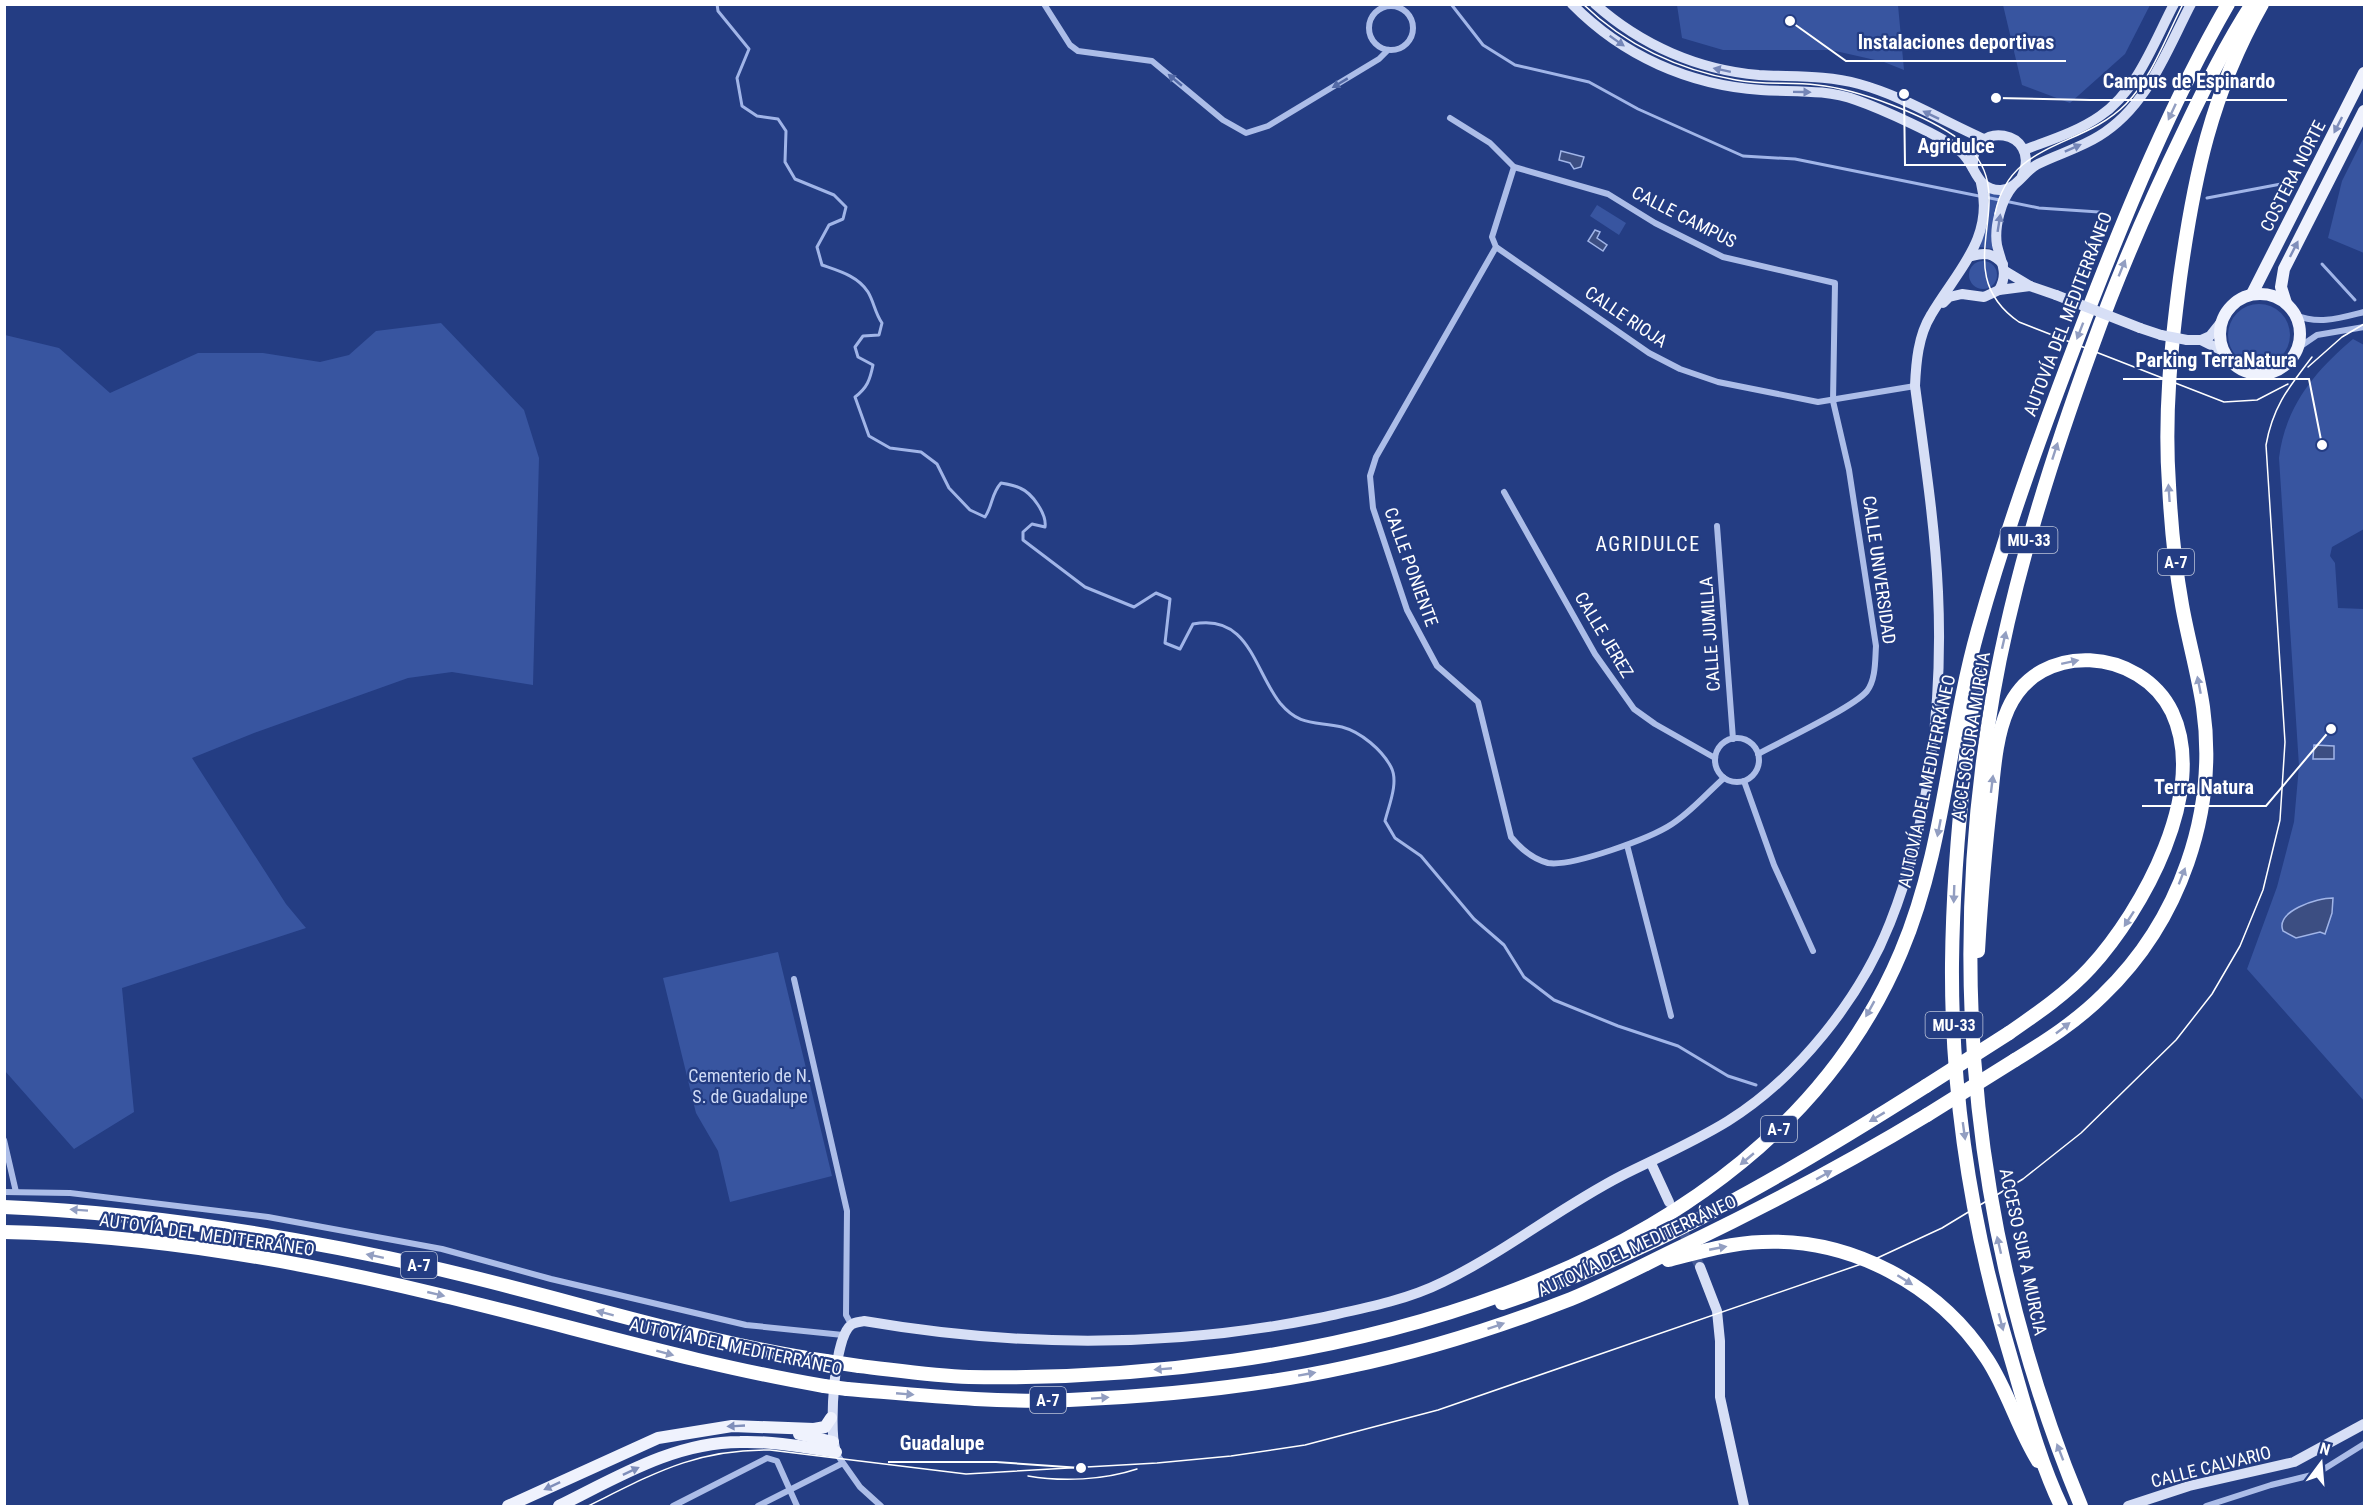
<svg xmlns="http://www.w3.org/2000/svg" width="2369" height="1511" font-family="'Roboto Condensed',sans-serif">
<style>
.green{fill:#3855a0}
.water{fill:#3c4e82;stroke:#a1b5e8;stroke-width:1.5}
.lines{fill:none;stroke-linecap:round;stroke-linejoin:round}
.stream{stroke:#a1b5e8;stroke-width:3}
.secondary-tunnel{stroke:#455a96;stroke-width:10;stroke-dasharray:10 5;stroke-linecap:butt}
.street{stroke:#acbde8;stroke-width:6}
.secondary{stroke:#d7dff6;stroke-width:10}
.primary{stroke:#eff2fd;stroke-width:12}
.highway{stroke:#fff;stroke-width:14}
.tram{stroke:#fff;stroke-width:1.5}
.secondary-bridge{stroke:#d7dff6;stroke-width:10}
.highway-bridge{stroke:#fff;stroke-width:14}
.oneway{fill:#7586b7}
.oneway2{fill:#546aa6}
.oneway3{fill:#929ec1}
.oneway4{fill:#7f8eba}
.labels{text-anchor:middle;stroke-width:4.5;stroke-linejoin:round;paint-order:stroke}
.shield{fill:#243d83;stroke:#bdc5da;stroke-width:1.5}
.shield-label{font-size:16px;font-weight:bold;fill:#fff}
.street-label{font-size:18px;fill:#fff;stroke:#243d83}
.park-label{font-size:18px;fill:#d0dbf6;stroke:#243d83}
.neighbourhood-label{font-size:20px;letter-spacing:1.5px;fill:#fff;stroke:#243d83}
.leader{fill:none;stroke:#fff;stroke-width:2}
.callout-dot{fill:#fff;stroke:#243d83;stroke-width:2}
.callout-label{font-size:20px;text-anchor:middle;font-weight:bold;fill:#fff;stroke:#243d83;stroke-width:4.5;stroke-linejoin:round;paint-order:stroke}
</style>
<rect width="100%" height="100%" fill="#243d83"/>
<g class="green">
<path d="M 1677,5 L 1898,5 L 1904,70 L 1884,62 L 1831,50 L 1723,50 L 1682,38 Z"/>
<path d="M 2003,5 L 2003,4 L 2150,5 L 2125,54 L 2070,103 L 2022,85 Z"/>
<path d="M 2364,137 L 2364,253 L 2328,238 L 2342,181 Z"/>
<path d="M 1987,190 L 2004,193 L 1993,249 L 1980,247 L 1985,224 Z"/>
<path d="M 1597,205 L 1626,223 L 1619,235 L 1590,216 Z"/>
<circle cx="1983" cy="275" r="14"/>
<circle cx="2259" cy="335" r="31"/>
<path d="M 441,323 L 524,410 L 539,458 L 533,685 L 452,672 L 408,678 L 254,733 L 192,758 L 286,904 L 306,928 L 122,988 L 134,1112 L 74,1149 L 5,1071 L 5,335 L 59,348 L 110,393 L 198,353 L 263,353 L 320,362 L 349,355 L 376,331 Z"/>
<path d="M 2353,339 L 2364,345 L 2364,529 L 2332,547 L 2330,556 L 2335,563 L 2338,608 L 2364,609 L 2364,1101 L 2247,969 L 2277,887 L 2294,822 L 2299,766 L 2279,458 C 2285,407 2315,371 2353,339 Z"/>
<path d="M 778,952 L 832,1176 L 730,1202 L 718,1151 L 696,1113 L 663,978 Z"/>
</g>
<g class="water">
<path d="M 1561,151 L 1584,157 L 1581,167 L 1574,169 L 1570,163 L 1559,160 Z"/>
<path d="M 1595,230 L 1600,232 L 1597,238 L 1607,245 L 1603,251 L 1588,241 Z"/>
<path d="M 2314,745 L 2334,746 L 2334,759 L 2313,759 Z"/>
<path d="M 2333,898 L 2332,913 L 2325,934 L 2320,932 L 2296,938 L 2283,931 C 2275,911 2317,898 2333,898 Z"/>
</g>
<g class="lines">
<g class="stream">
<path d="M 717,4 L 718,11 L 749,49 L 737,78 L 742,106 L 757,116 L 778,119 L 786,131 L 785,162 L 795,179 L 834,195 L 846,207 L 843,219 L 829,225 L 817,247 L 822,265 C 839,271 858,276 868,292 C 874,302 875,313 882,323 L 879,335 L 863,336 L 855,347 L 858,357 L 873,365 C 870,380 867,388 855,397 L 869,436 L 890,448 L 921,452 L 937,464 L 949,488 L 970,510 L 985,517 C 993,505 991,494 1001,483 C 1007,484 1014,485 1020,488 C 1032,493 1047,514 1045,527 L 1032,524 L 1023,532 L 1023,540 L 1085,587 L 1134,607 L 1156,593 L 1170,599 L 1165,643 L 1180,649 L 1193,624 C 1249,613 1254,670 1280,703 C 1300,727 1315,721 1342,727 C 1361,732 1382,750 1391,767 C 1399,782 1389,805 1385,821 L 1395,838 L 1421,856 L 1474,919 L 1504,945 L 1524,977 L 1554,1000 L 1618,1026 L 1678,1046 L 1728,1076 L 1756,1085"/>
<path d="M 1451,4 L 1483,45 L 1515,65 L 1589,82 L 1638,109 L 1743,156 L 1795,159 L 1979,196"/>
<path d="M 1985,197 L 2039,208 L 2099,212"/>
<path d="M 2207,198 L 2281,184 L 2292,188"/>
<path d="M 2322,264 L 2355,300"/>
</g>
<path class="secondary-tunnel" d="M 1669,1202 L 1700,1267"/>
<g class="street">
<path d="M 1044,4 L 1070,45 L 1078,51 L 1152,61 L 1223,120 L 1246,133 L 1268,126 L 1379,59 L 1388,50"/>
<circle cx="1391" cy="28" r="22"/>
<path d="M 1450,118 L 1490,143 L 1514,167 L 1608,194 L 1655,223 L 1723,257 L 1835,283 L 1833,401 L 1849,470 L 1876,646 C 1875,660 1876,679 1867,691 C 1854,707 1780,742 1758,754"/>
<path d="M 1514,167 L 1492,237 L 1496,247 L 1649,353 L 1680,369 L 1718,382 L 1818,402 L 1915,386"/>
<path d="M 1496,247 L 1376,457 L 1370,476 L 1373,508 L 1407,610 L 1437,666 L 1478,702 L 1511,837 C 1521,849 1532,859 1548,863 C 1572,867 1651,838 1672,824 C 1691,812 1707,793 1724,778"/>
<path d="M 2295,315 C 2319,325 2340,318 2364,312"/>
<path d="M 2298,348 L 2317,335 L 2364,327"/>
<path d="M 1504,492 L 1595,654 L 1634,709 L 1655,724 L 1715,758"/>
<path d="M 1717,526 L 1733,739"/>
<circle cx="1737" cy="760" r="22"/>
<path d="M 1744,781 L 1774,865 L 1813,951"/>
<path d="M 1627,845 L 1671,1016"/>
<path d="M 794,979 L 847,1211 L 846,1315 L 851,1324"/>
<path d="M 4,1140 L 16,1192"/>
<path d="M 4,1192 L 70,1193 L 268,1217 L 442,1249 L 551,1279 L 746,1325 L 843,1335"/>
<path d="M 836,1453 L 860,1487 L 881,1506"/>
<path d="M 673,1506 L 767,1458 L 777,1461 L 797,1506"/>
<path d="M 758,1506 L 841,1464"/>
<path d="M 2206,1506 L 2271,1485 L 2316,1474 L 2364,1444"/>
</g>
<g class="secondary">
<path d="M 1572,4 C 1623,56 1689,85 1761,90 C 1793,92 1826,89 1856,100 C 1879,108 1945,137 1961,152 C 1976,165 1976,191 2001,190 C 2017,189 2025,170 2038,164 C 2058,154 2080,148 2099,136 C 2147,107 2166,52 2191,4"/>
<path d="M 1595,4 C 1641,45 1698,70 1759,75 C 1793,77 1826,75 1859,84 C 1903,96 1943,121 1984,139"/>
<path d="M 2024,150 C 2050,140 2077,132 2100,116 C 2137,91 2154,42 2174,4"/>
<path d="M 1973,168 C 1969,117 2043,130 2022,176"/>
<path d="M 1972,256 C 1985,252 1993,253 2003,264"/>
<path d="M 2005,271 L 2030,286 L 2056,295"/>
<path d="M 1999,290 C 2009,273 2001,263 1997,245 C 1994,227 2001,200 2013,186"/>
<path d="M 1943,303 L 1949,297 L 1962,294 L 1984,297 L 1999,290 L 2030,286"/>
<path d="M 2140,328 L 2161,335"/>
<path d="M 2187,340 L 2201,340 L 2223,351"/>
<path d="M 2201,340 L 2210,336 L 2222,321"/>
<path d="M 1651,1163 L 1669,1202"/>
<path d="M 1700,1267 L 1717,1311 L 1720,1341 L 1720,1397 L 1744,1506"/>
<path d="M 835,1448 C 829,1428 834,1337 851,1325 C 854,1322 861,1322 864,1321 C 1015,1347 1169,1348 1319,1318 C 1360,1309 1405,1301 1443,1282 C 1505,1252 1559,1208 1621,1176 C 1657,1158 1694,1142 1728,1121 C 1797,1078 1860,999 1890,923 C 1930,823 1943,699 1938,592 C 1935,524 1924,454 1915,386 C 1916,363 1918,336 1931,315 C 1956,272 1995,238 1981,183"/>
<path d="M 2128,1506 L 2189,1486 L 2294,1462 L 2364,1424"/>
</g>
<g class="primary">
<circle cx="2260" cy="334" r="40"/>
<path d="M 2252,294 L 2364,73"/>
<path d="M 2286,303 L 2281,287 L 2284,269 L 2364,111"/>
<path d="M 799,1434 L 833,1442"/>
<path d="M 508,1506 L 658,1438 L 732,1426 L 814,1429 L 825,1427 L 831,1418"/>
<path d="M 559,1506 C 616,1478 674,1442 740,1442 C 772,1441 804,1447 836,1452"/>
</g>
<g class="highway">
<path d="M 1977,671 C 1963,769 1953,865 1952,964 C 1951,1099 1974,1237 2013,1365 C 2027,1413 2040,1462 2061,1506"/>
<path d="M 1978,951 C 1981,900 1985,849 1991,798 C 1994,768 1996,736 2008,709 C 2039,639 2141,648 2172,712 C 2209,791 2143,910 2090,968 C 2067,993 2038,1013 2009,1033"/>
<path d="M 2015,1060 C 2046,1041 2077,1021 2103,995 C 2180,921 2218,812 2203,707 C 2198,673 2188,639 2182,605 C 2175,566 2171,525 2169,485 C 2164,415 2171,347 2180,278 C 2194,177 2211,94 2262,4"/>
<path d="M 4,1207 C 150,1213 292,1236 434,1268 C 565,1298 693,1341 826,1361"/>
<path d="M 4,1232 C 153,1235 300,1261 444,1296 C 571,1326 695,1364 824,1386"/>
<path d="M 1668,1260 C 1699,1252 1730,1243 1762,1242 C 1851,1238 1939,1285 1987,1359 C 2008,1391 2018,1429 2038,1461"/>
<path d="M 1502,1303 C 1653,1253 1792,1171 1926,1086"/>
<path d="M 859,1366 C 895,1370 933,1376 969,1377 C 1298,1383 1759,1290 1901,952 C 1945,848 1948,736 1978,630 C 2008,523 2046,420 2086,316 C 2127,210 2171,103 2228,4"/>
<path d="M 847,1389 C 921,1395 995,1403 1069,1400 C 1162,1396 1256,1387 1347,1367 C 1423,1351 1499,1327 1571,1299 C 1610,1283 1647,1263 1685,1245 C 1768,1205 1848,1163 1927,1115"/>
<path d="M 2081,1506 C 1973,1246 1945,973 1993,695 C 2014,576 2051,460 2092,347 C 2119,272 2150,201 2185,129 C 2205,87 2226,44 2252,4"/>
</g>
<g class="tram">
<path d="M 1583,4 C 1625,45 1679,70 1736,80 C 1763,85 1790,82 1817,85 C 1858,89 1928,116 1960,140 C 2030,194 1941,268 2019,322 L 2224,402 L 2257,400 L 2288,384"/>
<path d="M 1995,214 C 2009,140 2082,149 2126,104 C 2152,77 2166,37 2183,4"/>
<path d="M 2308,367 L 2342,337 L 2364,324"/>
<path d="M 1028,1476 C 1062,1482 1104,1480 1137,1469"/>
<path d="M 588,1506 C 653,1474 695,1449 770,1450 L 966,1474 L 1157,1463 L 1231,1456 L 1305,1445 L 1438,1410 L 1873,1260 L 1942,1228 L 2023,1179 L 2081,1133 L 2176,1040 L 2212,994 L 2240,946 L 2263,890 L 2280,820 L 2285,742 L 2266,445 C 2273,406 2289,387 2312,357"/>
</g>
<g class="secondary-bridge">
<path d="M 2056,295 L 2140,328"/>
<path d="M 2161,335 L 2187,340"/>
</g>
<g class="highway-bridge">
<path d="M 1926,1086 L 2009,1033"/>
<path d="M 1927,1115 L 2015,1060"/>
<path d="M 826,1361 L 859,1366"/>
<path d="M 824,1386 L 847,1389"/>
</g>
</g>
<defs><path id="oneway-solid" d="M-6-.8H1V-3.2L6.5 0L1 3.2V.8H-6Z" transform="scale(1.5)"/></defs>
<g class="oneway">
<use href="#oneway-solid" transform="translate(1617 41) rotate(35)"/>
<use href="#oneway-solid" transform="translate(1722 70) rotate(-168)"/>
<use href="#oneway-solid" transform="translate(1802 92) rotate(1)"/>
<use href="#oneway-solid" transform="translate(1931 115) rotate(-154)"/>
<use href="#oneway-solid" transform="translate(2073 148) rotate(-24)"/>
<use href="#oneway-solid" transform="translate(1999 223) rotate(-81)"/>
</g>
<g class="oneway2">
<use href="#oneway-solid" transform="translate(1175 80) rotate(-140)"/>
<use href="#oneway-solid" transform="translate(1340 83) rotate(149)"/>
</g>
<g class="oneway3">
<use href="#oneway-solid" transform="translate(2172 112) rotate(115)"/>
<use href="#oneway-solid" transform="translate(2122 268) rotate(-68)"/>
<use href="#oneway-solid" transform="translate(2080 331) rotate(111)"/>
<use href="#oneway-solid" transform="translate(2055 451) rotate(-72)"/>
<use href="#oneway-solid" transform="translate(2169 493) rotate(-94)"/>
<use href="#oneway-solid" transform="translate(2004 640) rotate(-77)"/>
<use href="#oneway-solid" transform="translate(2070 662) rotate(-12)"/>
<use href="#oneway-solid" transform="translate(2199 685) rotate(-101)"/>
<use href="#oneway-solid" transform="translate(1992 784) rotate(-83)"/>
<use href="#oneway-solid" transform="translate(1939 828) rotate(101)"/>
<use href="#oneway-solid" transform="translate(2182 876) rotate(-69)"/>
<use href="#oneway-solid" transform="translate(1954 894) rotate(92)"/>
<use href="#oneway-solid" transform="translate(2129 919) rotate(123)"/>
<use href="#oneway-solid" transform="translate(1870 1009) rotate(119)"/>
<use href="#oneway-solid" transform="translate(2063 1028) rotate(-38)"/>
<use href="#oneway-solid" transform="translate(1877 1117) rotate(149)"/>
<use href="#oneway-solid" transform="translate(1964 1131) rotate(82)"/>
<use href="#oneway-solid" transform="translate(1747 1159) rotate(140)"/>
<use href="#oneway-solid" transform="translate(1824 1175) rotate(-29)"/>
<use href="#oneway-solid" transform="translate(79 1210) rotate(-176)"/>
<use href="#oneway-solid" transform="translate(1999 1245) rotate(-103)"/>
<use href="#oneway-solid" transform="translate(1718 1248) rotate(-11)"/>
<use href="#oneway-solid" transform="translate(375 1256) rotate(-168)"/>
<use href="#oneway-solid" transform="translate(1905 1280) rotate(32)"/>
<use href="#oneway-solid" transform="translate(436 1294) rotate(13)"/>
<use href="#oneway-solid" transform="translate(605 1313) rotate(-165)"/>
<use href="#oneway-solid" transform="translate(2001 1322) rotate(75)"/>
<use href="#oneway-solid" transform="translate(1496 1326) rotate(-19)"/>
<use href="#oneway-solid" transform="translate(665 1353) rotate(15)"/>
<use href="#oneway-solid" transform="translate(1163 1369) rotate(175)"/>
<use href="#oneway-solid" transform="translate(1307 1374) rotate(-10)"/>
<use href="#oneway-solid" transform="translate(905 1394) rotate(5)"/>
<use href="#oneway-solid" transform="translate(1100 1398) rotate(-4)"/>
<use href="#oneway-solid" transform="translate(2060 1452) rotate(-111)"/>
</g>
<g class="oneway4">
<use href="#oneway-solid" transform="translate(2338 125) rotate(117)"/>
<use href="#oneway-solid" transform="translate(2294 249) rotate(-63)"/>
<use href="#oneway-solid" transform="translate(736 1426) rotate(177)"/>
<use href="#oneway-solid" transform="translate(631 1471) rotate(-25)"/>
<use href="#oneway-solid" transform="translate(552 1486) rotate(155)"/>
</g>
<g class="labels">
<g class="shield">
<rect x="2000.5" y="527" width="57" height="26" rx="4.5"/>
<rect x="2158" y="549" width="36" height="26" rx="4.5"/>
<rect x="1925.5" y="1012" width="57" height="26" rx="4.5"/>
<rect x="1761" y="1116" width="36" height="26" rx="4.5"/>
<rect x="401" y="1252" width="36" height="26" rx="4.5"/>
<rect x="1030" y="1387" width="36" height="26" rx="4.5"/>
</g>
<g class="shield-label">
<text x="2029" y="546">MU-33</text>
<text x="2176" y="568">A-7</text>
<text x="1954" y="1031">MU-33</text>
<text x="1779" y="1135">A-7</text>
<text x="419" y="1271">A-7</text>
<text x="1048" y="1406">A-7</text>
</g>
<g class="street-label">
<text transform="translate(2293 176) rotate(-63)" y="6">COSTERA NORTE</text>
<text transform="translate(1684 217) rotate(27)" y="6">CALLE CAMPUS</text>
<text transform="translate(2068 314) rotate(-69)" y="6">AUTOVÍA DEL MEDITERRÁNEO</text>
<text transform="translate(1626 317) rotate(34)" y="6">CALLE RIOJA</text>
<text transform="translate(1411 567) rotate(70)" y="6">CALLE PONIENTE</text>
<text transform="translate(1879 570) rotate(82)" y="6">CALLE UNIVERSIDAD</text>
<text transform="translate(1710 634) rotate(-94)" y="6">CALLE JUMILLA</text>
<text transform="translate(1604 635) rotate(59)" y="6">CALLE JEREZ</text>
<text transform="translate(1971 736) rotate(-81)" y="6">ACCESO SUR A MURCIA</text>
<text transform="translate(1927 781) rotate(-78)" y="6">AUTOVÍA DEL MEDITERRÁNEO</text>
<text transform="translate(207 1235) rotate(8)" y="6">AUTOVÍA DEL MEDITERRÁNEO</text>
<text transform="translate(1637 1246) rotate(-25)" y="6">AUTOVÍA DEL MEDITERRÁNEO</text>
<text transform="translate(2023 1252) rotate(78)" y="6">ACCESO SUR A MURCIA</text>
<text transform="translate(736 1347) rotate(12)" y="6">AUTOVÍA DEL MEDITERRÁNEO</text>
<text transform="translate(2211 1467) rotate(-14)" y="6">CALLE CALVARIO</text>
</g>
<g class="park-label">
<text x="750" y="1082">Cementerio de N.<tspan x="750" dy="21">S. de Guadalupe</tspan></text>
</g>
<g class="neighbourhood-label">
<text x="1648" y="551">AGRIDULCE</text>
</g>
</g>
<path class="leader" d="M1790 21L1846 61H2066M1996 98L2090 100H2287M1904 94L1905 165H2006M2322 445L2309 379H2123M2331 729L2266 806H2142M1081 1468L996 1462H888"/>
<g class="callout-dot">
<circle cx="1790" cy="21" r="6"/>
<circle cx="1996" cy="98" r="6"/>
<circle cx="1904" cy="94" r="6"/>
<circle cx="2322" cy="445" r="6"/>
<circle cx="2331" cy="729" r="6"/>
<circle cx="1081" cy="1468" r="6"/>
</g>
<g class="callout-label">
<text x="1956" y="49">Instalaciones deportivas</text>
<text x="2189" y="88">Campus de Espinardo</text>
<text x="1956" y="153">Agridulce</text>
<text x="2216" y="367">Parking TerraNatura</text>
<text x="2204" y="794">Terra Natura</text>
<text x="942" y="1450">Guadalupe</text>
</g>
<rect width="2369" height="1511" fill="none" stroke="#ffffff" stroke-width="12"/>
<g transform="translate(2321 1463) rotate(16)" stroke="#243d83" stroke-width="4.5" paint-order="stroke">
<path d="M0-4.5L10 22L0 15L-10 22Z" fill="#ffffff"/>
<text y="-9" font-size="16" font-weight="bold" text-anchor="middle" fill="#ffffff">N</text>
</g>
</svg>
